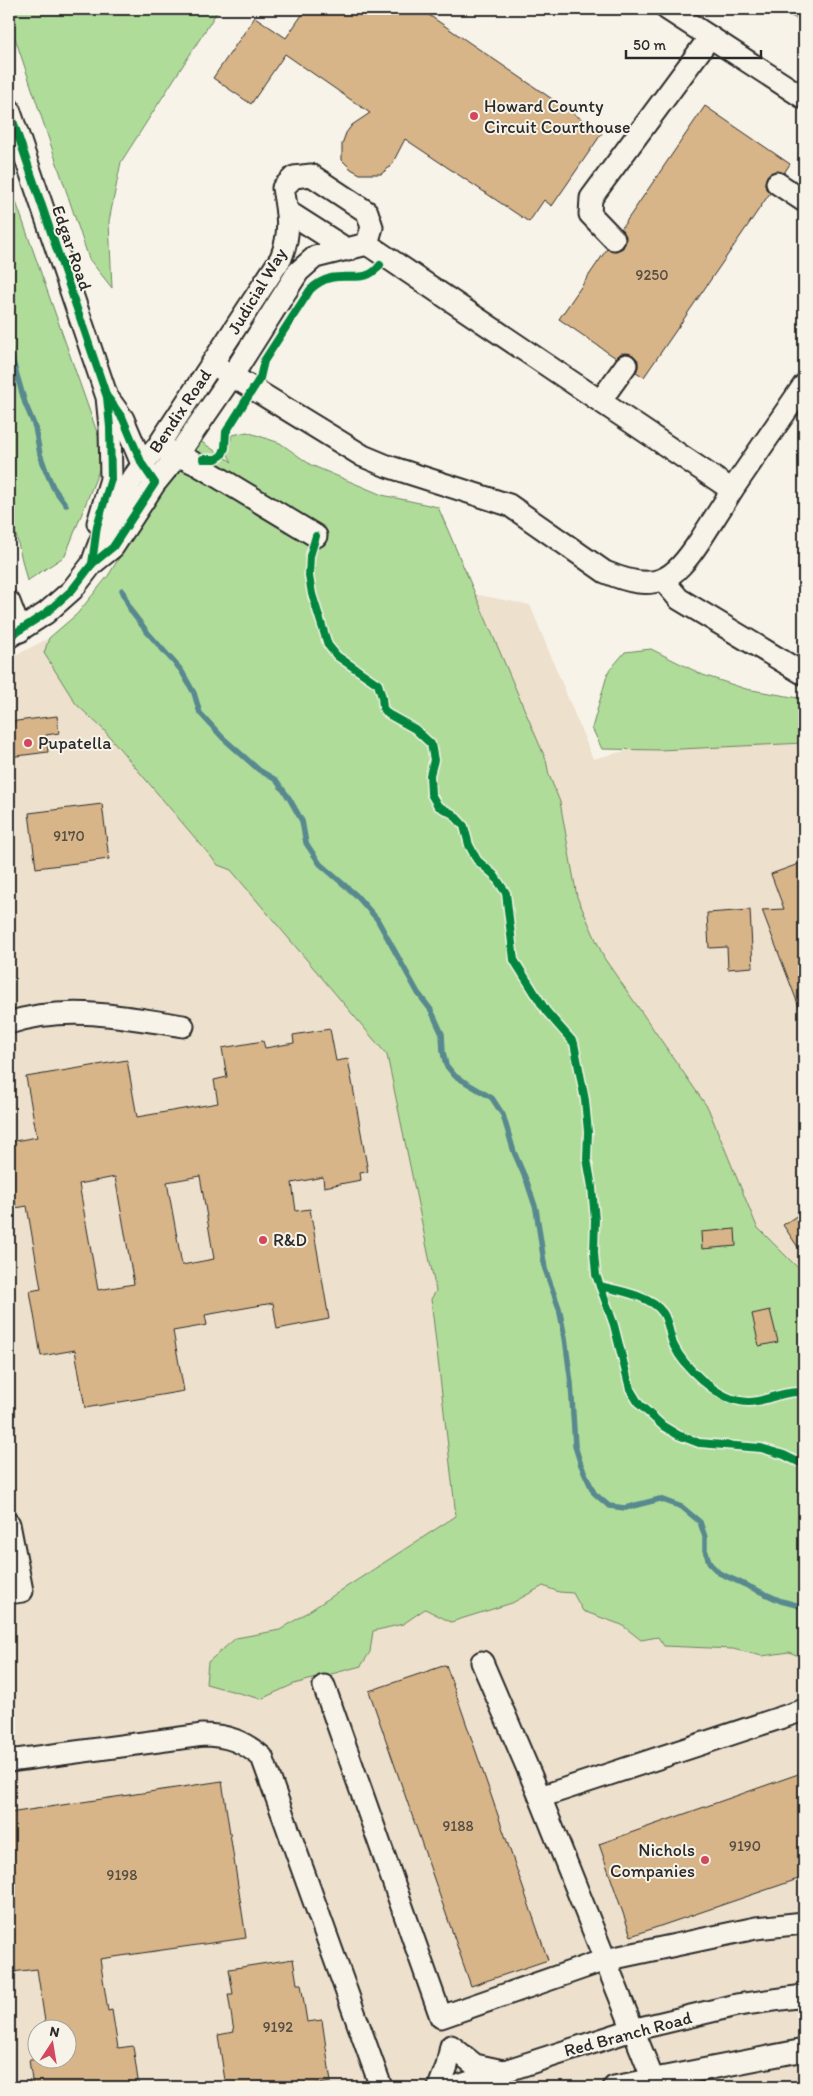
<svg xmlns="http://www.w3.org/2000/svg" width="813" height="2096" font-family="Itim,sans-serif">
<style>
.built{fill:#ede0cc;fill-rule:evenodd}
.green{fill:#b0dc9a;stroke:#6e8462}
.lines{fill:none;stroke-linecap:round;stroke-linejoin:round}
.stream{stroke:#58898e;stroke-width:5.5}
.building{fill:#d7b589;stroke:#2b2b2b;fill-rule:evenodd}
.minor-casing{stroke:#2b2b2b;stroke-width:25}
.minor{stroke:#f7f3e8;stroke-width:21}
.cycleway-casing{stroke:#f7f3e8;stroke-width:11}
.cycleway{stroke:#00873e;stroke-width:8}
.poi-dot{fill:#d1495b;stroke:#f7f3e8;stroke-width:2}
.labels{text-anchor:middle;stroke-width:4;stroke-linejoin:round;paint-order:stroke}
.number-label{font-size:15px;fill:#564e42}
.poi-label{font-size:18px;fill:#2b2b2b;stroke:#f7f3e8;text-anchor:start}
.street-label{font-size:18px;fill:#2b2b2b;stroke:#f7f3e8}
</style>
<rect width="100%" height="100%" fill="#f7f3e8"/>
<filter id="ink" filterUnits="userSpaceOnUse"><feTurbulence type="fractalNoise" baseFrequency=".02" numOctaves="2"/><feDisplacementMap in="SourceGraphic" scale="10" xChannelSelector="R" yChannelSelector="G"/><feConvolveMatrix kernelMatrix="1 2 1 2 8 2 1 2 1" color-interpolation-filters="sRGB"/></filter>
<g filter="url(#ink)">
<path class="built" d="M 165,482 L 340,568 L 530,605 L 593,759 L 804,705 L 804,2087 L 9,2087 L 9,659 L 49,638 L 77,614 L 108,576 ZM 38,2028 L 68,2028 L 68,2058 L 38,2058 Z"/>
<g class="green">
<path d="M 9,9 L 219,9 L 121,162 L 109,221 L 112,288 L 89,259 L 9,20 Z"/>
<path d="M 780,9 L 804,9 L 804,24 Z"/>
<path d="M 9,182 L 105,455 L 65,556 L 27,581 L 9,506 Z"/>
<path d="M 247,432 L 280,443 L 311,465 L 382,495 L 438,507 L 546,760 L 549,775 L 560,802 L 577,897 L 604,958 L 708,1108 L 757,1227 L 801,1271 L 804,1271 L 804,1658 L 789,1652 L 762,1656 L 733,1649 L 664,1646 L 658,1637 L 641,1640 L 622,1625 L 583,1611 L 573,1593 L 559,1592 L 543,1586 L 512,1603 L 451,1622 L 425,1609 L 403,1624 L 373,1631 L 370,1652 L 361,1666 L 294,1684 L 261,1699 L 206,1684 L 208,1662 L 236,1638 L 280,1630 L 456,1516 L 431,1299 L 436,1291 L 387,1055 L 231,870 L 218,865 L 103,729 L 76,704 L 44,653 L 49,638 L 77,614 L 108,576 L 165,482 L 173,479 L 197,439 L 232,462 L 228,455 L 232,435 Z"/>
<path d="M 651,649 L 703,675 L 746,689 L 804,699 L 804,743 L 660,750 L 602,749 L 592,728 L 608,672 L 625,652 Z"/>
</g>
<g class="lines">
<g class="stream">
<path d="M 9,348 L 25,403 L 35,427 L 40,454 L 46,471 L 53,487 L 66,505"/>
<path d="M 122,590 L 131,611 L 148,633 L 181,670 L 194,693 L 200,713 L 223,738 L 259,770 L 276,780 L 289,798 L 302,821 L 306,843 L 320,864 L 356,895 L 377,919 L 418,993 L 431,1010 L 442,1034 L 443,1052 L 446,1065 L 455,1076 L 492,1098 L 503,1115 L 514,1152 L 527,1182 L 536,1209 L 545,1269 L 559,1308 L 565,1338 L 571,1383 L 575,1446 L 581,1465 L 594,1493 L 609,1506 L 625,1508 L 660,1499 L 682,1507 L 700,1522 L 705,1537 L 705,1550 L 710,1564 L 719,1573 L 781,1601 L 804,1607"/>
</g>
</g>
<g class="building">
<path d="M 306,9 L 420,9 L 602,133 L 552,206 L 544,200 L 529,222 L 405,139 L 391,166 L 381,174 L 360,174 L 351,169 L 342,160 L 342,144 L 346,133 L 352,125 L 370,113 L 285,54 L 251,104 L 213,78 L 255,17 L 286,38 Z"/>
<path d="M 705,106 L 790,164 L 784,173 L 777,171 L 767,176 L 765,183 L 766,189 L 770,193 L 644,377 L 636,372 L 638,367 L 638,360 L 633,355 L 621,353 L 616,358 L 559,319 L 607,249 L 616,251 L 623,248 L 626,236 L 621,229 Z"/>
<path d="M 57,716 L 59,733 L 46,735 L 48,752 L 9,757 L 9,722 Z"/>
<path d="M 102,804 L 109,859 L 36,868 L 29,813 Z"/>
<path d="M 804,862 L 804,1016 L 803,1017 L 762,910 L 784,909 L 771,874 Z"/>
<path d="M 750,910 L 753,967 L 728,969 L 727,947 L 709,948 L 707,913 Z"/>
<path d="M 330,1029 L 336,1061 L 348,1059 L 368,1172 L 360,1173 L 361,1180 L 324,1187 L 323,1177 L 292,1183 L 296,1211 L 310,1209 L 329,1319 L 277,1329 L 273,1303 L 205,1315 L 207,1325 L 173,1331 L 184,1391 L 85,1408 L 75,1350 L 41,1356 L 30,1291 L 41,1289 L 27,1206 L 16,1208 L 9,1168 L 9,1142 L 37,1137 L 26,1077 L 127,1060 L 137,1117 L 218,1103 L 214,1080 L 227,1077 L 222,1048 L 263,1041 L 265,1048 L 294,1043 L 293,1035 ZM 200,1176 L 214,1259 L 182,1265 L 167,1182 ZM 115,1177 L 134,1284 L 98,1290 L 79,1184 Z"/>
<path d="M 804,1211 L 804,1256 L 783,1225 Z"/>
<path d="M 735,1229 L 736,1246 L 702,1249 L 701,1232 Z"/>
<path d="M 770,1310 L 778,1342 L 759,1346 L 752,1314 Z"/>
<path d="M 446,1665 L 548,1960 L 471,1986 L 369,1691 Z"/>
<path d="M 804,1772 L 804,1877 L 631,1936 L 599,1844 Z"/>
<path d="M 222,1781 L 246,1938 L 100,1959 L 108,2011 L 112,2010 L 118,2048 L 133,2046 L 139,2087 L 33,2087 L 29,2060 L 68,2058 L 68,2028 L 46,2028 L 37,1969 L 12,1972 L 9,1950 L 9,1813 Z"/>
<path d="M 293,1959 L 297,1984 L 301,1984 L 307,2022 L 322,2020 L 331,2082 L 297,2087 L 226,2087 L 218,2035 L 234,2032 L 228,1994 L 233,1994 L 229,1969 Z"/>
</g>
<g class="lines">
<g class="minor-casing">
<g id="minor">
<path d="M 667,9 L 804,98"/>
<path d="M 9,109 L 107,397 L 110,427 L 111,479 L 98,523"/>
<path d="M 777,183 L 804,201"/>
<path d="M 287,211 L 348,250"/>
<path d="M 614,239 L 590,214 L 591,198 L 710,37"/>
<path d="M 367,244 L 732,490 L 804,385"/>
<path d="M 221,369 L 363,456 L 387,466 L 509,505 L 605,572 C 655,593 672,583 701,539 C 711,523 722,507 732,490"/>
<path d="M 601,400 L 626,365"/>
<path d="M 110,401 L 123,419 L 142,464 L 149,475"/>
<path d="M 165,449 L 198,465 L 316,536"/>
<path d="M 663,580 L 679,599 L 804,674"/>
<path d="M 9,602 L 20,631"/>
<path d="M 9,637 L 46,613 L 72,590 L 92,564 L 113,547 L 155,483 L 177,456 L 232,376 L 298,272 L 315,257 L 367,244 L 372,227 L 367,212 L 311,175 L 294,177 L 283,188 C 288,215 291,233 281,258 L 158,446 C 128,479 106,521 92,564"/>
<path d="M 9,1023 C 66,1004 125,1017 183,1026"/>
<path d="M 9,1524 L 22,1591 L 9,1593"/>
<path d="M 482,1662 L 540,1797 L 656,2087"/>
<path d="M 324,1686 L 441,2017 L 605,1960 L 756,1928 L 804,1923"/>
<path d="M 9,1761 L 203,1735 C 228,1735 244,1742 262,1757 L 381,2087"/>
<path d="M 540,1797 L 804,1710"/>
<path d="M 439,2087 L 447,2066 L 451,2046 L 475,2065 L 503,2071"/>
<path d="M 455,2087 L 632,2030 L 737,2005 L 804,1996"/>
<path d="M 614,2087 L 804,2050"/>
</g>
</g>
<use href="#minor" class="minor"/>
<g class="cycleway-casing">
<g id="cycleway">
<path d="M 9,109 L 107,397 L 110,427 L 111,479 L 97,526 L 92,564"/>
<path d="M 203,459 L 216,459 L 222,455 L 225,448 L 226,432 L 260,378 L 264,361 L 310,290 C 337,263 362,290 380,265"/>
<path d="M 316,536 L 310,556 L 309,576 L 312,594 L 328,645 L 337,656 L 378,684 L 382,697 L 383,708 L 388,714 L 415,729 L 431,744 L 434,760 L 430,775 L 431,794 L 438,806 L 453,814 L 464,826 L 469,845 L 477,860 L 494,875 L 506,893 L 514,960 L 546,1011 L 574,1043 L 585,1100 L 588,1132 L 587,1159 L 592,1187 L 595,1220 L 594,1252 L 596,1275 L 614,1325 L 630,1389 L 639,1404 L 663,1426 L 678,1435 L 699,1443 L 761,1448 L 784,1455 L 804,1465"/>
<path d="M 9,637 L 46,613 L 72,590 L 92,564 L 113,547 L 155,483 L 142,464 L 123,419 L 109,399"/>
<path d="M 600,1286 C 618,1290 652,1296 663,1313 C 669,1322 669,1335 674,1346 C 684,1367 716,1397 740,1401 C 758,1405 772,1395 789,1393 C 794,1392 799,1392 804,1392"/>
</g>
</g>
<use href="#cycleway" class="cycleway"/>
</g>
</g>
<g class="poi-dot">
<circle cx="474" cy="116" r="5"/>
<circle cx="28" cy="743" r="5"/>
<circle cx="263" cy="1240" r="5"/>
<circle cx="705" cy="1860" r="5"/>
</g>
<g class="labels">
<g class="number-label">
<text x="652" y="280">9250</text>
<text x="69" y="841">9170</text>
<text x="458" y="1831">9188</text>
<text x="745" y="1851">9190</text>
<text x="122" y="1880">9198</text>
<text x="278" y="2032">9192</text>
</g>
<g class="poi-label">
<text x="484" y="112">Howard County<tspan x="484" dy="21">Circuit Courthouse</tspan></text>
<text x="38" y="749">Pupatella</text>
<text x="273" y="1246">R&amp;D</text>
<text x="695" y="1856" text-anchor="end">Nichols<tspan x="695" dy="21">Companies</tspan></text>
</g>
<g class="street-label">
<text transform="translate(72 248) rotate(71)" y="6">Edgar Road</text>
<text transform="translate(257 291) rotate(-59)" y="6">Judicial Way</text>
<text transform="translate(180 411) rotate(-56)" y="6">Bendix Road</text>
<text transform="translate(628 2034) rotate(-15)" y="6">Red Branch Road</text>
</g>
</g>
<rect width="813" height="2096" fill="none" stroke="#f7f3e8" stroke-width="30"/>
<rect x="15" y="15" width="783" height="2066" fill="none" stroke="#2b2b2b" stroke-width="2" filter="url(#ink)"/>
<g transform="translate(52 2044) rotate(12)"><circle r="24" fill="#f7f3e8" stroke="#a5a39c"/>
<path d="M0-4L9 19L0 12L-9 19Z" fill="#d1495b"/>
<text y="-8" font-size="14" font-weight="bold" text-anchor="middle" fill="#2b2b2b">N</text>
</g>
<path d="M626 50v8h135v-8" fill="none" stroke="#2b2b2b" stroke-width="2.5"/>
<text x="633" y="50" font-size="15" fill="#2b2b2b" stroke="#f7f3e8" stroke-width="4" paint-order="stroke">50 m</text>
</svg>
